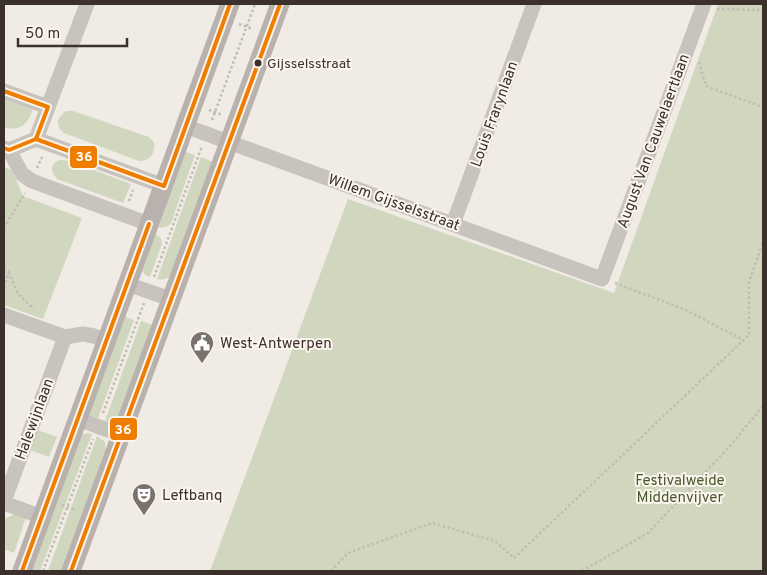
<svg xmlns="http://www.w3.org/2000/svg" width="767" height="575" font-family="Overpass,sans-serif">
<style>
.green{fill:#d1d6bf}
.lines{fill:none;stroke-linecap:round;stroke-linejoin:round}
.path{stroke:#c2bbb6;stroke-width:2.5;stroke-dasharray:2.5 2.5;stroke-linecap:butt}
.minor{stroke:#c9c3be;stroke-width:15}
.major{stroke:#b8b1ad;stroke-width:19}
.bus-1-casing{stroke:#fbf5ee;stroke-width:8}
.bus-1{stroke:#ef7d00;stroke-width:4}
.bus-dot{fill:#3b302b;stroke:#fbf5ee;stroke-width:2}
.labels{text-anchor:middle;stroke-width:4;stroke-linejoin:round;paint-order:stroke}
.bus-label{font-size:14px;fill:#3b302b;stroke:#fbf5ee;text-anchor:start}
.street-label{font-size:15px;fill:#3b302b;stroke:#fbf5ee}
.poi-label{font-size:15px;fill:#3b302b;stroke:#fbf5ee;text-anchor:start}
.park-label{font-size:15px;fill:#4a5a2e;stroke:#fbf5ee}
.line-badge{stroke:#fbf5ee;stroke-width:2}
.badge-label{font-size:14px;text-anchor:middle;font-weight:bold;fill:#fff}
</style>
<rect width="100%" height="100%" fill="#f0ebe5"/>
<g class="green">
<path d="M 718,4 L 763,4 L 763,571 L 210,571 L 348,199 L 614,293 Z"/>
<path d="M 4,98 L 33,109 C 28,124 20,132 4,127 Z"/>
<path d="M 66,111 L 73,111 L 149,137 L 154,142 C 155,153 151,161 139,161 L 64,133 C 55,126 56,118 66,111 Z"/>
<path d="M 183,151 L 195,155 L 171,223 C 167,228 162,228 156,227 Z"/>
<path d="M 201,157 L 213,162 L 174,272 C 169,277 165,281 157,279 Z"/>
<path d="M 60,160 L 64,160 L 72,162 L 131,184 L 123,203 L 57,179 C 52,173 50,168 55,162 Z"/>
<path d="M 4,167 L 12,170 L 23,196 L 82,218 L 43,319 L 4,305 Z"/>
<path d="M 155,234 L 161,238 L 162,244 L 150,277 L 145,275 L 141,269 Z"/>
<path d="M 123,316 L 134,320 L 98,418 L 91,416 L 89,414 Z"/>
<path d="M 141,321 L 152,325 L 118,419 L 113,424 L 105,421 Z"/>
<path d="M 35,429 L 57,437 L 49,457 L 27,449 Z"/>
<path d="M 88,433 L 92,434 L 40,571 L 28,571 L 79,437 L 83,434 Z"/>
<path d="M 97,436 L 105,442 L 106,451 L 62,571 L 48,571 Z"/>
<path d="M 14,513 L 26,517 L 14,553 L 4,549 L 4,519 L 13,515 Z"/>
</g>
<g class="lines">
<g class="path">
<path d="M 717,9 L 763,10"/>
<path d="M 239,24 L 253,29"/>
<path d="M 699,62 L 706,86 L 763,107"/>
<path d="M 209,110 L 223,115"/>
<path d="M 212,120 L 255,4"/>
<path d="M 37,168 L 42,157"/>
<path d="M 129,201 L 133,190"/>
<path d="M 4,228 L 25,193"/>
<path d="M 4,268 L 9,272 L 4,287"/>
<path d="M 9,272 L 18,294 L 34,309"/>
<path d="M 154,277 L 202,146"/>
<path d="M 615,283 L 686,310 L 743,340"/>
<path d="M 103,413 L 144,303"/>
<path d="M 62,505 L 76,510"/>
<path d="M 43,571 L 93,439"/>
<path d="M 331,571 L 348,553 L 432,523 L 495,541 L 514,558 L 749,335 L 749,282 L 763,242"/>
<path d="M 582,571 L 648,533 L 730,446 L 763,406"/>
</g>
<g class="minor">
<path d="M 4,91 L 48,107 L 36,139"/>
<path d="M 48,107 L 87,4"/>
<path d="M 185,126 L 602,279 L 704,4"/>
<path d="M 4,148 L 9,150 L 22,174 L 32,181 L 149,224"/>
<path d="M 9,150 L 36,139 L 164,186"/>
<path d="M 453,224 L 534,4"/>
<path d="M 127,284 L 171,299"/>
<path d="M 4,315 L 65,337 L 83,334 L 94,336 L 106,341"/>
<path d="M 78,419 L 121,435"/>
<path d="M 4,501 L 65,337"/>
<path d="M 4,503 L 42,517"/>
</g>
<g class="major">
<path d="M 22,571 L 230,4"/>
<path d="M 71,571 L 280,4"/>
</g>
<g class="bus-1-casing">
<g id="bus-1">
<path d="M 4,91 L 48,107 L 36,139"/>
<path d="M 4,148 L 9,150 L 36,139 L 164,186"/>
<path d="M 164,186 L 230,4"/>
<path d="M 22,571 L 149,224"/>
<path d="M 71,571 L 280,4"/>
</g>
</g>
<use href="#bus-1" class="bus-1"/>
</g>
<defs>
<g id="civic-pin" transform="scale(1.25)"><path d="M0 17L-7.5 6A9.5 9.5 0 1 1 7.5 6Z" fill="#7a716c" stroke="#fbf5ee"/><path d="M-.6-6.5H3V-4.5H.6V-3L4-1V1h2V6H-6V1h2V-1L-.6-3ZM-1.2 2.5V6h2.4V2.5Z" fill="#fff"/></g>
<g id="theatre-pin" transform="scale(1.25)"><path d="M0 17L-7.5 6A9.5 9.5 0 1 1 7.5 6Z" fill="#7a716c" stroke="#fbf5ee"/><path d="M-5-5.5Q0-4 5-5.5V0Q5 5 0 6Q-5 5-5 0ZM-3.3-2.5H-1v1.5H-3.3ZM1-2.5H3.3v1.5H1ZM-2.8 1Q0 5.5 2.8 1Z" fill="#fff"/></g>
</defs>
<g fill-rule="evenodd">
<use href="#civic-pin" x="202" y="343"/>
<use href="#theatre-pin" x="144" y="495"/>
</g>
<circle class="bus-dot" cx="258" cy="63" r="4.5"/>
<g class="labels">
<g class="bus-label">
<text x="267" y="68">Gijsselsstraat</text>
</g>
<g class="street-label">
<text transform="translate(494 114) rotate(-70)" y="5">Louis Frarynlaan</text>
<text transform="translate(653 141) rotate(-70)" y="5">August Van Cauwelaertlaan</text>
<text transform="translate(394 202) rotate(20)" y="5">Willem Gijsselsstraat</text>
<text transform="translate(34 419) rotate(-70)" y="5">Halewijnlaan</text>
</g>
<g class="poi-label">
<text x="220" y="348">West-Antwerpen</text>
<text x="162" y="500">Leftbanq</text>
</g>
<g class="park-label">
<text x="680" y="485">Festivalweide<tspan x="680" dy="17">Middenvijver</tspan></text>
</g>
</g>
<g class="line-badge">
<rect x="69" y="145" width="29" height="24" rx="5" fill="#ef7d00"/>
<rect x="109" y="417" width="29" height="24" rx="5" fill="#ef7d00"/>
</g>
<g class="badge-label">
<text x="84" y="161">36</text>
<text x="123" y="434">36</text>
</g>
<rect width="767" height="575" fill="none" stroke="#3b302b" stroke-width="10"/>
<path d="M18 38v8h109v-8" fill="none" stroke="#3b302b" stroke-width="2.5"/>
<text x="25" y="38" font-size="15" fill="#3b302b" stroke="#fbf5ee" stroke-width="4" paint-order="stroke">50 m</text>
</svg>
